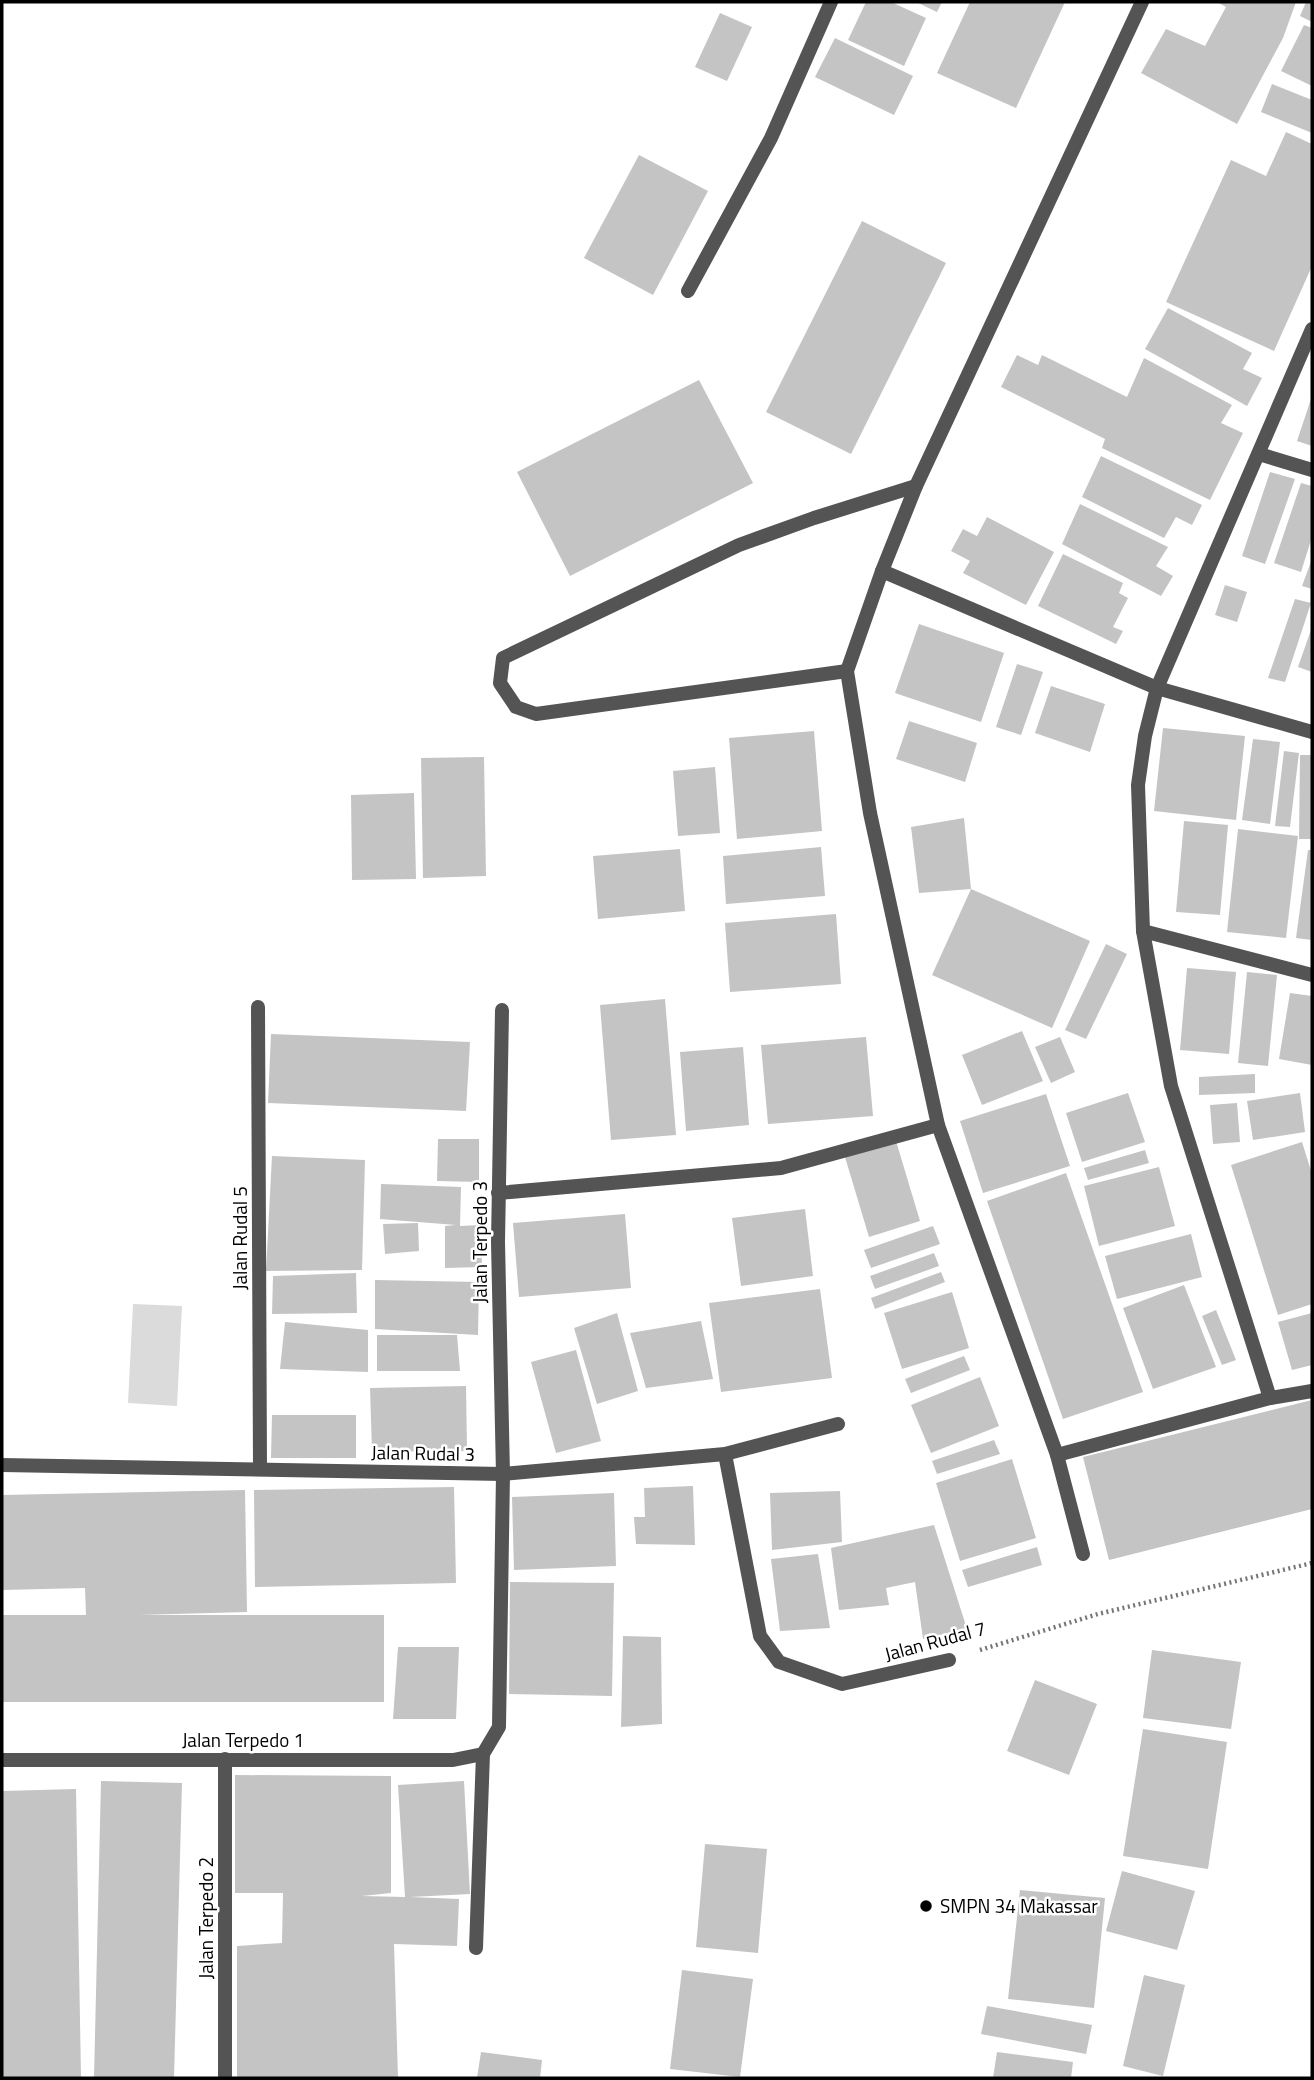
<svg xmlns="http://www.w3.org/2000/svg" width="1314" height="2080" font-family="'Titillium Web',sans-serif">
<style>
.green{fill:#dbdbdb}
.building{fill:#c4c4c4}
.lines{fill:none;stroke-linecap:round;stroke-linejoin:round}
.path{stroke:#767676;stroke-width:4.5;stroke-dasharray:2 3.5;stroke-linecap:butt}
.street{stroke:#545454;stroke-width:14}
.poi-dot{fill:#000;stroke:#fff;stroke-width:2.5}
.labels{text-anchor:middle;stroke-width:5;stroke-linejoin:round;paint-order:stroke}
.street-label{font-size:19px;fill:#000;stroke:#fff}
.poi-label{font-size:19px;fill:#000;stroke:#fff;text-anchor:start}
</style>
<rect width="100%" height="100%" fill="#fff"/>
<path class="green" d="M 133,1304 L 182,1306 L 177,1406 L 128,1403 Z"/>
<g class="building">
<path d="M 866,2 L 891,2 L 926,18 L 904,66 L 848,40 Z"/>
<path d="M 916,2 L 942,2 L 937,12 Z"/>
<path d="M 970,2 L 1065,2 L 1016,108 L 937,73 Z"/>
<path d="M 1217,2 L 1296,2 L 1283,38 L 1237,124 L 1141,73 L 1166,29 L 1205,46 L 1226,7 Z"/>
<path d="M 1306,2 L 1312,2 L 1312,22 L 1300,16 Z"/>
<path d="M 720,13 L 752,27 L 727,81 L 695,67 Z"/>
<path d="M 1304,25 L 1312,28 L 1312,86 L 1281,71 Z"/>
<path d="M 835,38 L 913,76 L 894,115 L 815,77 Z"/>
<path d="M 1272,84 L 1312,100 L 1312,133 L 1261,112 Z"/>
<path d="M 1286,132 L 1312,144 L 1312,266 L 1274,351 L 1166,302 L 1231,160 L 1266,176 Z"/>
<path d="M 639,155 L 708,191 L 653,295 L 584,258 Z"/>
<path d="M 862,221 L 946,263 L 851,454 L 766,412 Z"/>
<path d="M 1168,308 L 1252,353 L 1243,369 L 1262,378 L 1247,406 L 1145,349 Z"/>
<path d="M 1017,355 L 1038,365 L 1042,355 L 1127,397 L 1144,358 L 1232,405 L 1221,423 L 1243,433 L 1210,500 L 1102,448 L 1105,439 L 1001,387 Z"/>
<path d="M 699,380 L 753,483 L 570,576 L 517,472 Z"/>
<path d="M 1312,396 L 1312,446 L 1297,441 Z"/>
<path d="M 1101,456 L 1202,505 L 1192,525 L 1176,517 L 1164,538 L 1082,497 Z"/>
<path d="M 1270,472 L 1295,479 L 1265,564 L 1242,556 Z"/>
<path d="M 1301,483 L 1312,486 L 1312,537 L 1301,572 L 1274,563 Z"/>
<path d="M 1080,504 L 1168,547 L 1156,566 L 1173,576 L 1161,596 L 1062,544 Z"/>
<path d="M 987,517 L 1054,552 L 1026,605 L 963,573 L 970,561 L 951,551 L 963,529 L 977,536 Z"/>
<path d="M 1063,554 L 1123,583 L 1119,593 L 1128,598 L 1113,627 L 1123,631 L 1116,644 L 1038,606 Z"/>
<path d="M 1312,559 L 1312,589 L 1302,586 Z"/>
<path d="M 1225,585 L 1247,592 L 1237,622 L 1215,615 Z"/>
<path d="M 1295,599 L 1311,603 L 1285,682 L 1268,678 Z"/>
<path d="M 919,624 L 1004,653 L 981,722 L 895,693 Z"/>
<path d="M 1312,627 L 1312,672 L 1298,667 Z"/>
<path d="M 1017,664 L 1043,672 L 1021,735 L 996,727 Z"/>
<path d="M 1051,686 L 1105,704 L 1090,752 L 1035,733 Z"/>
<path d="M 909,721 L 977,743 L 965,782 L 896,759 Z"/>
<path d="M 1163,728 L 1245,736 L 1236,820 L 1154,811 Z"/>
<path d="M 814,731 L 822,831 L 737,839 L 729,738 Z"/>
<path d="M 1253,739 L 1280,742 L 1270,824 L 1242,820 Z"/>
<path d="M 1284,751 L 1299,753 L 1290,827 L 1275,826 Z"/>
<path d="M 1300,755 L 1312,755 L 1312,839 L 1299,839 Z"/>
<path d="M 484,757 L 486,876 L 423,878 L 421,758 Z"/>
<path d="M 715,767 L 720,833 L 678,836 L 673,771 Z"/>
<path d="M 414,793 L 416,879 L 352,880 L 351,795 Z"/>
<path d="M 964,818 L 971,889 L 919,893 L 911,827 Z"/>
<path d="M 1184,821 L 1228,825 L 1220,915 L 1176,912 Z"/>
<path d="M 1238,829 L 1298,836 L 1286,938 L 1227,932 Z"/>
<path d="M 821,847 L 825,896 L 726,904 L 723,856 Z"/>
<path d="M 680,849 L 685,911 L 598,919 L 593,856 Z"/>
<path d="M 1308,850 L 1312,850 L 1312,940 L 1296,938 Z"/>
<path d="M 971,889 L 1090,941 L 1052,1028 L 932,975 Z"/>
<path d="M 836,914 L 841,984 L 730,992 L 725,923 Z"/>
<path d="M 1106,944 L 1127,954 L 1086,1039 L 1065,1030 Z"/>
<path d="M 1187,968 L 1236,972 L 1229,1054 L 1180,1050 Z"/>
<path d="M 1247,972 L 1277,975 L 1268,1066 L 1238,1063 Z"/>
<path d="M 1290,993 L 1312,996 L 1312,1065 L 1279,1059 Z"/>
<path d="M 665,999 L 676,1135 L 611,1140 L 600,1005 Z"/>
<path d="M 1022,1031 L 1043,1081 L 982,1105 L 962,1055 Z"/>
<path d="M 271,1034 L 470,1042 L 466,1111 L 268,1103 Z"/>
<path d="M 866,1037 L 873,1116 L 768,1124 L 761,1045 Z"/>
<path d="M 1060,1037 L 1075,1072 L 1051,1083 L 1035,1047 Z"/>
<path d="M 743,1047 L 749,1125 L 686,1131 L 680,1052 Z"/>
<path d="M 1255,1074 L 1255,1093 L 1199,1095 L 1199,1077 Z"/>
<path d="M 1128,1093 L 1145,1142 L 1082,1162 L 1066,1113 Z"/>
<path d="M 1300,1093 L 1305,1132 L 1253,1140 L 1247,1101 Z"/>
<path d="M 1046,1094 L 1070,1166 L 983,1193 L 960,1121 Z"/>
<path d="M 1237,1103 L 1240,1142 L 1213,1144 L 1210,1105 Z"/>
<path d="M 438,1139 L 479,1139 L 479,1182 L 437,1181 Z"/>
<path d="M 896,1141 L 920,1221 L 869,1237 L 845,1157 Z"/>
<path d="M 1302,1142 L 1312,1174 L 1312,1304 L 1278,1315 L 1231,1165 Z"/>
<path d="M 1145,1150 L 1149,1163 L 1088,1180 L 1084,1168 Z"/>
<path d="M 272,1156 L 365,1160 L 362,1270 L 266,1271 Z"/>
<path d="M 1159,1167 L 1175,1226 L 1099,1246 L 1084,1186 Z"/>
<path d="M 1066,1173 L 1143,1392 L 1063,1419 L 987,1201 Z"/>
<path d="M 381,1184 L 461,1187 L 460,1226 L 481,1225 L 482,1267 L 445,1268 L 445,1226 L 456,1225 L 380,1219 Z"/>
<path d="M 805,1209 L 813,1276 L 741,1286 L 732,1218 Z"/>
<path d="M 625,1214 L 631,1288 L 519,1297 L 513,1223 Z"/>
<path d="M 418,1223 L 419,1251 L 385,1254 L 383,1224 Z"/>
<path d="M 933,1226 L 940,1244 L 871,1268 L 864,1250 Z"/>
<path d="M 1191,1234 L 1202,1277 L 1117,1299 L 1105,1256 Z"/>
<path d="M 934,1253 L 939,1266 L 875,1289 L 870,1276 Z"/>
<path d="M 941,1272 L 945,1282 L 875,1309 L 871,1298 Z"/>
<path d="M 356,1273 L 357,1313 L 272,1314 L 273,1276 Z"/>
<path d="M 375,1280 L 479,1282 L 478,1335 L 375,1329 Z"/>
<path d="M 1184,1285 L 1216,1367 L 1153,1389 L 1123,1308 Z"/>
<path d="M 820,1289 L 832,1378 L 721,1392 L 709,1303 Z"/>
<path d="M 952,1292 L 969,1348 L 902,1369 L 884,1313 Z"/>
<path d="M 1216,1310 L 1236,1360 L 1222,1365 L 1202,1316 Z"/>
<path d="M 617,1313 L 638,1391 L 597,1404 L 574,1328 Z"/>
<path d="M 1312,1313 L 1312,1365 L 1292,1370 L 1278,1322 Z"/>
<path d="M 701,1321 L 713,1379 L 646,1388 L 630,1333 Z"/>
<path d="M 285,1322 L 368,1330 L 368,1372 L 280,1369 Z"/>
<path d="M 377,1335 L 457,1335 L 460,1371 L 377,1371 Z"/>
<path d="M 576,1350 L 601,1441 L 556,1453 L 531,1362 Z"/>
<path d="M 964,1356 L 970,1370 L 911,1393 L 905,1379 Z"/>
<path d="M 980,1377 L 999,1426 L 931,1453 L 911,1405 Z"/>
<path d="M 466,1386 L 467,1451 L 372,1452 L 370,1388 Z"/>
<path d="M 1312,1400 L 1312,1509 L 1109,1560 L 1083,1457 Z"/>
<path d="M 272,1415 L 356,1415 L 356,1458 L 271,1458 Z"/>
<path d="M 994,1440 L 1000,1454 L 937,1474 L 932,1461 Z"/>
<path d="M 1012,1459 L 1036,1538 L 960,1561 L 936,1483 Z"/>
<path d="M 693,1486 L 695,1545 L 636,1544 L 634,1517 L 645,1517 L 644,1488 Z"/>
<path d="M 454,1487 L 456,1583 L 255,1587 L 254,1490 Z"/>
<path d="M 245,1490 L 247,1612 L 139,1615 L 384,1615 L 384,1702 L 2,1702 L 2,1615 L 86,1615 L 85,1588 L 2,1590 L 2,1495 Z"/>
<path d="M 840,1491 L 842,1542 L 772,1550 L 770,1493 Z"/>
<path d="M 614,1493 L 616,1566 L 514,1570 L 512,1497 Z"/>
<path d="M 934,1525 L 967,1629 L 923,1639 L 915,1582 L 886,1588 L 889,1605 L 839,1610 L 831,1548 Z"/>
<path d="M 1037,1547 L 1042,1565 L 968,1587 L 962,1570 Z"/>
<path d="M 818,1554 L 830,1628 L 780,1631 L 771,1559 Z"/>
<path d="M 510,1582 L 614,1583 L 612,1696 L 509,1694 Z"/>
<path d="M 623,1636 L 661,1637 L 662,1724 L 621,1727 Z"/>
<path d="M 398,1647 L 459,1647 L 456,1719 L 393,1719 Z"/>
<path d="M 1152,1650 L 1241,1662 L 1231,1729 L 1143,1718 Z"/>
<path d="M 1035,1680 L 1097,1704 L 1069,1775 L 1007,1751 Z"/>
<path d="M 1143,1729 L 1227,1742 L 1208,1869 L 1123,1856 Z"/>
<path d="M 235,1775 L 391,1776 L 391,1893 L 362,1896 L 405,1897 L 398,1785 L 464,1781 L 470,1894 L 410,1897 L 459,1899 L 457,1946 L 394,1944 L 398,2078 L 237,2078 L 237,1946 L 282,1943 L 283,1893 L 235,1893 Z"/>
<path d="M 101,1781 L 182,1783 L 174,2078 L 94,2078 Z"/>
<path d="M 76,1789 L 81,2078 L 2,2078 L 2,1791 Z"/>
<path d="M 705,1844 L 767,1849 L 758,1953 L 696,1947 Z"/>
<path d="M 1122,1871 L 1195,1891 L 1177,1950 L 1106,1931 Z"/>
<path d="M 1020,1890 L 1105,1898 L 1094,2008 L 1008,1999 Z"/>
<path d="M 682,1970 L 753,1979 L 740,2077 L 670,2069 Z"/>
<path d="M 1144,1975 L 1185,1985 L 1163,2076 L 1123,2066 Z"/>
<path d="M 987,2006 L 1092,2025 L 1086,2054 L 981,2034 Z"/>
<path d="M 481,2052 L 542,2060 L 540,2078 L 477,2078 Z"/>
<path d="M 997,2052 L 1073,2062 L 1071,2078 L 993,2078 Z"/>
</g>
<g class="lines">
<path class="path" d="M 980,1650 L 1098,1614 L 1312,1563"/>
<g class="street">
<path d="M 688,291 L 771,138 L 831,2"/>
<path d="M 1259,454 L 1312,470"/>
<path d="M 882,571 L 1157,688 L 1312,732"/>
<path d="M 847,671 L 536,714 L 516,707 L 500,683 L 503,658 L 739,545 L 814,518 L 916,486"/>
<path d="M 1143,931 L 1312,975"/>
<path d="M 258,1007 L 260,1468"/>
<path d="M 498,1193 L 781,1168 L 938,1125"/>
<path d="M 1270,1398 L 1171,1086 L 1143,931 L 1138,785 L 1145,736 L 1157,688 L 1312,329"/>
<path d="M 725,1454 L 760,1636 L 779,1662 L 842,1684 L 949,1660"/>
<path d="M 1057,1455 L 1270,1398 L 1312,1391"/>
<path d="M 2,1465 L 503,1474 L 725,1454 L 838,1424"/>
<path d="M 1083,1554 L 1057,1455 L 938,1125 L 870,813 L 847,671 L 882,571 L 916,486 L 1142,2"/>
<path d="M 225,1759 L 225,2078"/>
<path d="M 2,1760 L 453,1760 L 483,1754"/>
<path d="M 476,1948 L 483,1754 L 499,1727 L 503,1474 L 498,1242 L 502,1010"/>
</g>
</g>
<circle class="poi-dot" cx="926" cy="1906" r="7"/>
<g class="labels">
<g class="street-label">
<text transform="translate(240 1238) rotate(-90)" y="7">Jalan Rudal 5</text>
<text transform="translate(480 1242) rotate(-90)" y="7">Jalan Terpedo 3</text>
<text transform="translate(423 1453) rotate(1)" y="7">Jalan Rudal 3</text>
<text transform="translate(935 1641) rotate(-15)" y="7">Jalan Rudal 7</text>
<text x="243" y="1747">Jalan Terpedo 1</text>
<text transform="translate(206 1918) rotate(-90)" y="7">Jalan Terpedo 2</text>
</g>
<g class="poi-label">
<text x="940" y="1913">SMPN 34 Makassar</text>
</g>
</g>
<rect width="1314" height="2080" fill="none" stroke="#000000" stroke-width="7"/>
</svg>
